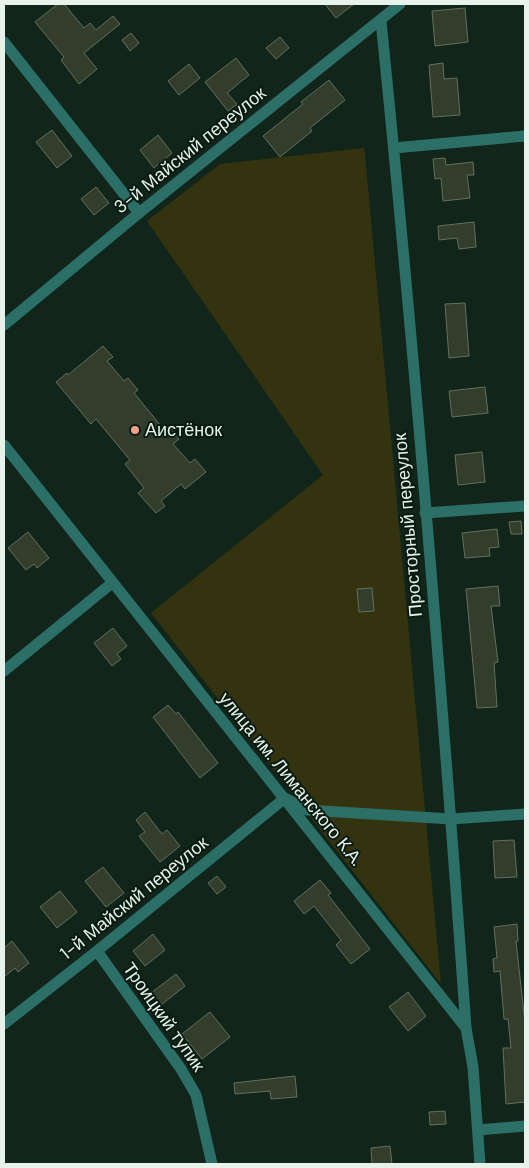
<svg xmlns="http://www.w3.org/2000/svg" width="529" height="1168" font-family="'DM Sans',sans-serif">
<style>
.green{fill:#343310}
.building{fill:#323d2c;stroke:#64705d}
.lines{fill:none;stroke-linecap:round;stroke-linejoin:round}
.street{stroke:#2c6f67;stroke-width:11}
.poi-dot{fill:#f49d8c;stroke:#081b11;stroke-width:2}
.labels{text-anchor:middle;stroke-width:4;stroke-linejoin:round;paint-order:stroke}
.street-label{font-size:18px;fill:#e6f2ea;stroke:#081b11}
.poi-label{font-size:18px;fill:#e6f2ea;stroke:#081b11;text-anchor:start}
</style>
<rect width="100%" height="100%" fill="#11251a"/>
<path class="green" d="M 364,148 L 365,154 L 441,984 L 151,613 L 323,475 L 147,221 L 220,164 Z"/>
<g class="building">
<path d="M 58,4 L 64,4 L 84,28 L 90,23 L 96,30 L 113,16 L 120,24 L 84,53 L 97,69 L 79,84 L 61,60 L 64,57 L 35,22 Z"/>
<path d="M 325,4 L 354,4 L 336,18 Z"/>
<path d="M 465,8 L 468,42 L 435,46 L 432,11 Z"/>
<path d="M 131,33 L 139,43 L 130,51 L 122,40 Z"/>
<path d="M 280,37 L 289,48 L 276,59 L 266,48 Z"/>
<path d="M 236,58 L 249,75 L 227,93 L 237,104 L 228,111 L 205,82 Z"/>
<path d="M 443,63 L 444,79 L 457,78 L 460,115 L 433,117 L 429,65 Z"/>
<path d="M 189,64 L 200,78 L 179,95 L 168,81 Z"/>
<path d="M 329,80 L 345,100 L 310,128 L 312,131 L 280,157 L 263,136 L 303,104 L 301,102 Z"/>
<path d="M 52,130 L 72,156 L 57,168 L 36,142 Z"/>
<path d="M 158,135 L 172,153 L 154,168 L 140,150 Z"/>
<path d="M 445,158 L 446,165 L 473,162 L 474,175 L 467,175 L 470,198 L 443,201 L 441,178 L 435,179 L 433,159 Z"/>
<path d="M 96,187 L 109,203 L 94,215 L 81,199 Z"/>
<path d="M 474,222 L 476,247 L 459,249 L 457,238 L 439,240 L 438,226 Z"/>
<path d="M 465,303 L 469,356 L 449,358 L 445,304 Z"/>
<path d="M 103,346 L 113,357 L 107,361 L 124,381 L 128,378 L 138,390 L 134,393 L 166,432 L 170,428 L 179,439 L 173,444 L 190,463 L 195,459 L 206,472 L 185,489 L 181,484 L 161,501 L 165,506 L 156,513 L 138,493 L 144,488 L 125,464 L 130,460 L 96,419 L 91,424 L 56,382 L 67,373 L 68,375 Z"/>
<path d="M 485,387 L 488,413 L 452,417 L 449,391 Z"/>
<path d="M 482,452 L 485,482 L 458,485 L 455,455 Z"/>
<path d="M 521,521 L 522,534 L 511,534 L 509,522 Z"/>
<path d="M 497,529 L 499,547 L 489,548 L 490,556 L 465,558 L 462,533 Z"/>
<path d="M 28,532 L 49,558 L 37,568 L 34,564 L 26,570 L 8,548 Z"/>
<path d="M 498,586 L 500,606 L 491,606 L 498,662 L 494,663 L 497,707 L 477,708 L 466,589 Z"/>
<path d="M 372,588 L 374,611 L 359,612 L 357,589 Z"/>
<path d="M 113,628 L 127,646 L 117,654 L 121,659 L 112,666 L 94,643 Z"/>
<path d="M 168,705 L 176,714 L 178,712 L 218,763 L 200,778 L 153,717 Z"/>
<path d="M 145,812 L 162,834 L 167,830 L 180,846 L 160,862 L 139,836 L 145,832 L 136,820 Z"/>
<path d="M 514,840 L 517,877 L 495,878 L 493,841 Z"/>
<path d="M 103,867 L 124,893 L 106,907 L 85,881 Z"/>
<path d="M 217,876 L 226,887 L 217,894 L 208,883 Z"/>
<path d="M 320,880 L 331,893 L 328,895 L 370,949 L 351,964 L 336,945 L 341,940 L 314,906 L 304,914 L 294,901 Z"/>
<path d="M 60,891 L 77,912 L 57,928 L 40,907 Z"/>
<path d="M 517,924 L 518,941 L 516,941 L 525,1023 L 525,1102 L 506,1104 L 503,1048 L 511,1048 L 508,1019 L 504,1019 L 500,971 L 494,972 L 493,959 L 497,958 L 494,927 Z"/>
<path d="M 153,934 L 165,950 L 145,966 L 133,951 Z"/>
<path d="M 12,941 L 29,963 L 18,972 L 15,968 L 4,977 L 4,948 Z"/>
<path d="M 176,974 L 185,986 L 161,1005 L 151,993 Z"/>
<path d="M 408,992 L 426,1016 L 408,1031 L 389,1007 Z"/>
<path d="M 210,1012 L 230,1037 L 202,1059 L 182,1034 Z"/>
<path d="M 295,1076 L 297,1097 L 271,1099 L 270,1091 L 235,1094 L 234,1083 Z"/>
<path d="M 445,1111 L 446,1124 L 430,1125 L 429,1112 Z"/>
<path d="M 390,1146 L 392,1164 L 372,1164 L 371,1148 Z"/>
</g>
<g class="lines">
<g class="street">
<path d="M 381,21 C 415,356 442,692 466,1028"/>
<path d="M 4,42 L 139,213"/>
<path d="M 394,148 L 525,136"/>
<path d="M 4,325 L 139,213 L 400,4"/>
<path d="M 4,445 L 466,1028 L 473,1067 L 480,1164"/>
<path d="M 425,513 L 525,506"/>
<path d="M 4,671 L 112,583"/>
<path d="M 97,951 L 181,1069 L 196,1095 L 212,1164"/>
<path d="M 4,1024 L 97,951 L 285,798 L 307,810 L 451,819 L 525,814"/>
<path d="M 478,1130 L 525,1126"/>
</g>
</g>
<circle class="poi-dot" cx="135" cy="430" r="5"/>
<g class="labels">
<g class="street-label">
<text transform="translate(190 150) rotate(-39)" y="6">3-й Майский переулок</text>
<text transform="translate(408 525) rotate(-95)" y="6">Просторный переулок</text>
<text transform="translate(291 779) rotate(51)" y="6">улица им. Лиманского К.А.</text>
<text transform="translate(134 898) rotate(-39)" y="6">1-й Майский переулок</text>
<text transform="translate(164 1017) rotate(55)" y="6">Троицкий тупик</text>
</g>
<g class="poi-label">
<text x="145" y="436">Аистёнок</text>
</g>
</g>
<rect width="529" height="1168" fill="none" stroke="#e6f2ea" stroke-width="10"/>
</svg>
